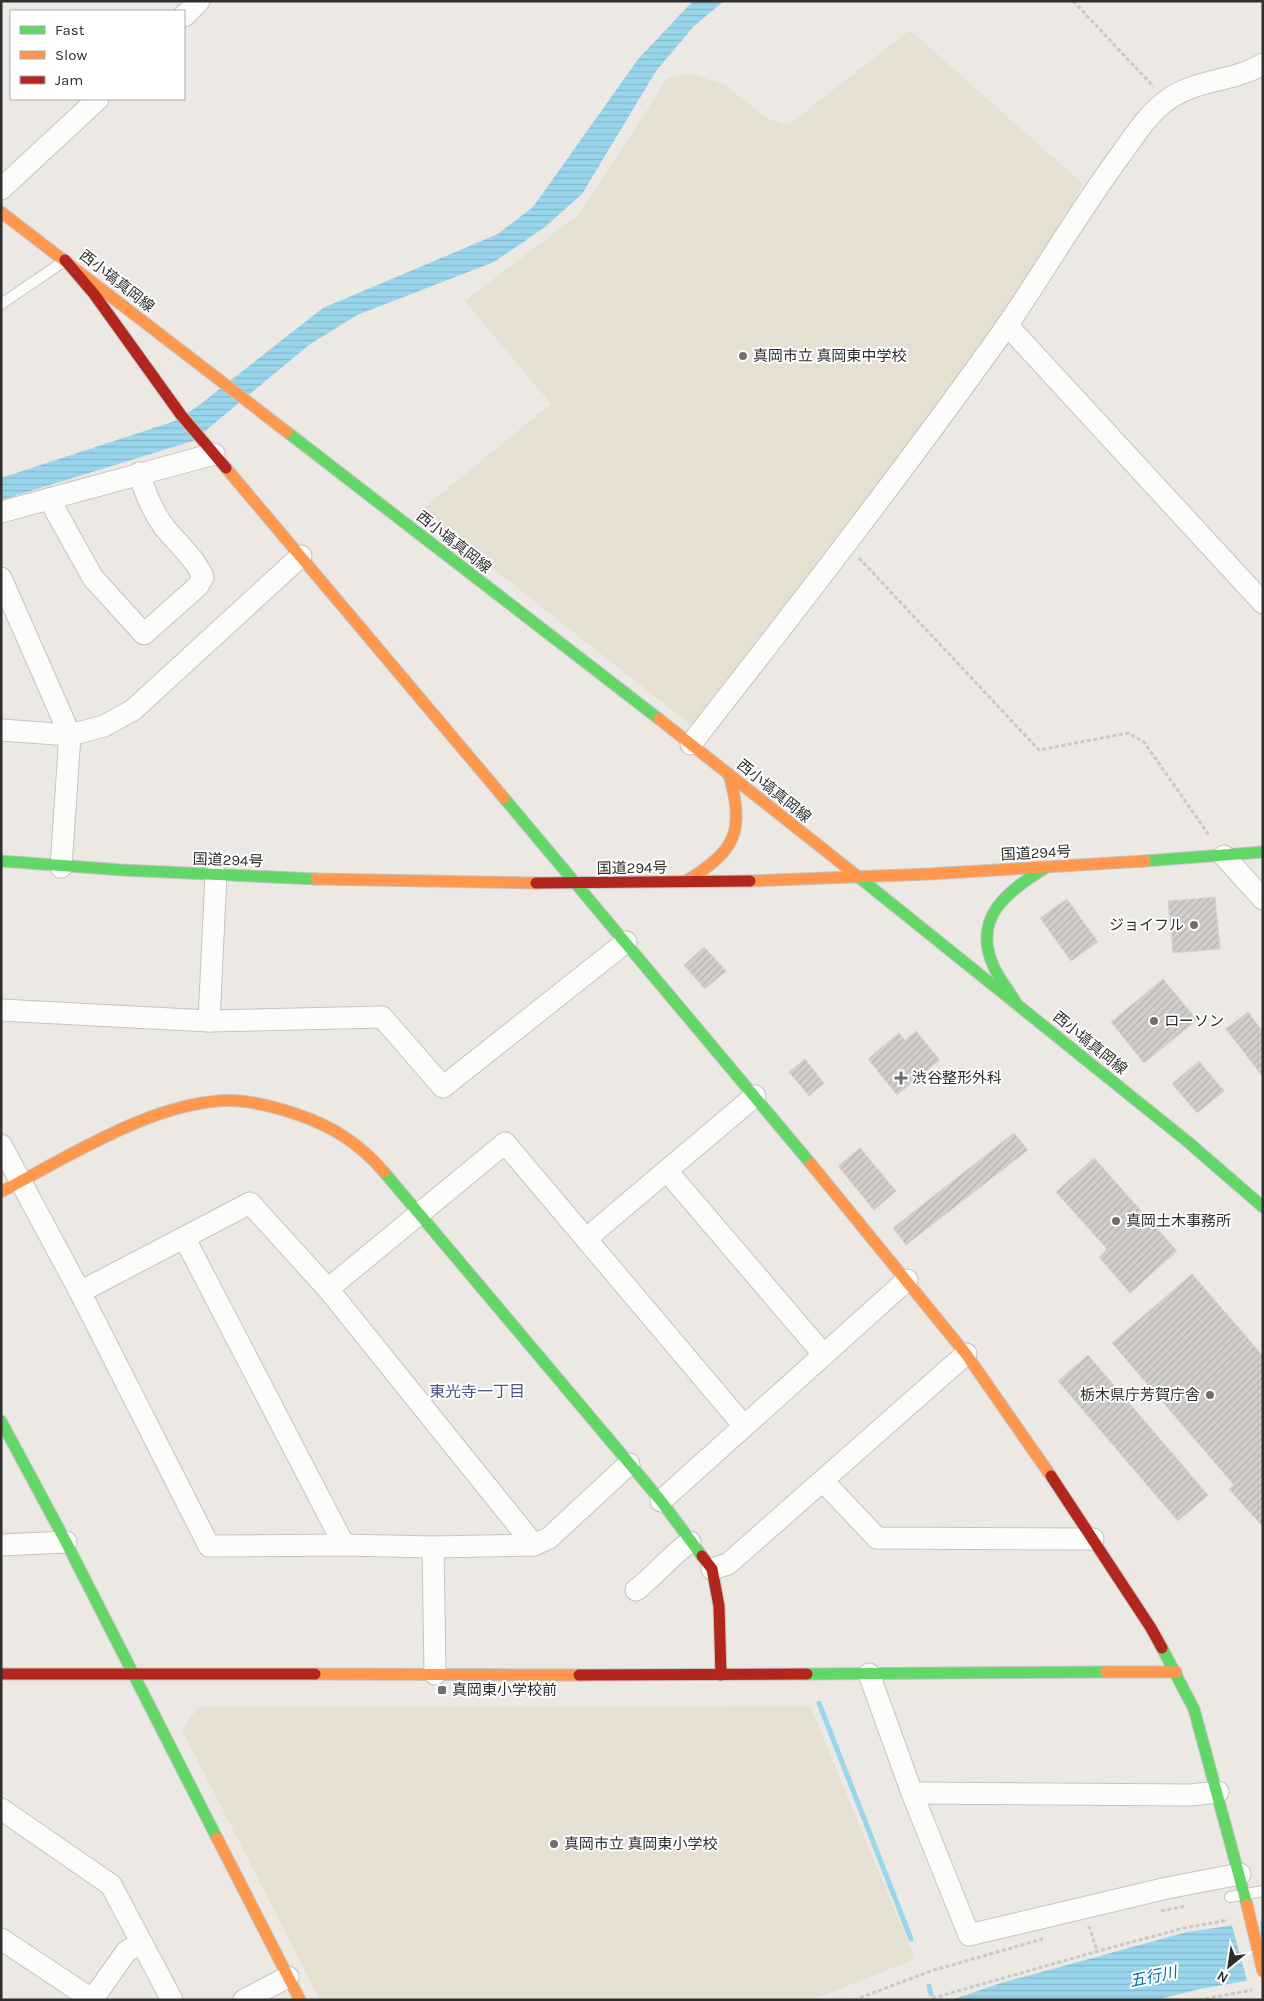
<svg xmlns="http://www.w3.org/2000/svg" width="1264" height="2001" font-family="Karla,'Noto Sans JP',sans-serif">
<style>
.education{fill:#e6e0d3}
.water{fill:url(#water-rules)}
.pier{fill:#ece8e4}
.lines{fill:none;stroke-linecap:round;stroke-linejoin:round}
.stream{stroke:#99d6ec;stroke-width:5}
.building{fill:url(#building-hatch);stroke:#d7d4d0}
.lane-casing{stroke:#c5c4c5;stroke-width:12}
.street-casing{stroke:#c5c4c5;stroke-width:23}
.fast-casing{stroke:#c5c4c5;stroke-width:13}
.slow-casing{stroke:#c5c4c5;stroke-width:13}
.jam-casing{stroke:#c5c4c5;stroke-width:13}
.path{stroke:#c9c9c8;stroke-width:3;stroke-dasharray:4 2.5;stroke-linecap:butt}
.lane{stroke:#fcfcfb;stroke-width:10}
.street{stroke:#fcfcfb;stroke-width:21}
.fast{stroke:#63d668;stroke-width:11}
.slow{stroke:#ff974d;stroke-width:11}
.jam{stroke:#b3261e;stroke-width:11}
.slow-bridge-casing{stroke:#c5c4c5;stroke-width:13;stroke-linecap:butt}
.slow-bridge{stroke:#ff974d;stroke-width:11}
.poi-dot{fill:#706f6e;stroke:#fff;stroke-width:2}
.labels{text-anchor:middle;stroke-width:4;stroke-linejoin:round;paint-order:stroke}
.street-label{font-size:15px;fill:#2e2e2e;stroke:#fff}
.poi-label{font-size:15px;fill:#2e2e2e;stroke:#fff;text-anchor:start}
.neighbourhood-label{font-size:16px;fill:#4d5680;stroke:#fff}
.water-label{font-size:16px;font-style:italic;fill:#0d6fa3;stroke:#fff}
</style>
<defs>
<pattern id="water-rules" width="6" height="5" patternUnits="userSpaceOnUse" patternTransform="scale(1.25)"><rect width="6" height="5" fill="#99d6ec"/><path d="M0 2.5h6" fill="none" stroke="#84b8cb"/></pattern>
<pattern id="building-hatch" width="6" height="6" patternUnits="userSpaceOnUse" patternTransform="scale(1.25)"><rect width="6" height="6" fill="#d1cecb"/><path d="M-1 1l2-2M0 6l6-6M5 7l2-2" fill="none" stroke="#b4b1af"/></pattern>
</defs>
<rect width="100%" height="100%" fill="#ece8e4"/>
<g class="education">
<path d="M 910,30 L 1083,184 L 1012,309 L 692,726 L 420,511 L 551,404 L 465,301 L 580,213 L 667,79 L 688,73 L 723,84 L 769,119 L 788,125 Z"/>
<path d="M 810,1706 L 915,1959 L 812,2000 L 320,2000 L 182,1730 L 198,1707 Z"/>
</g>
<g class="water">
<path d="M 693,1 L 724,1 L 694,26 L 656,71 L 582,194 L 545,227 L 494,262 L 357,315 L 309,345 L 193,441 L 1,500 L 1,478 L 175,421 L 198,406 L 323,308 L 498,234 L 533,207 L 639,58 Z"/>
<path d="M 1263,1921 L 1263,1978 L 1200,1989 L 1155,2000 L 951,2000 L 1001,1983 L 1187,1932 Z"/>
</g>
<path class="pier" d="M 1260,1919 L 1263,1981 L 1248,1984 L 1231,1922 Z"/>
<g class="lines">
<g class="stream">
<path d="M 819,1703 L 911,1939"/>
<path d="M 929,1986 L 931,1994"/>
</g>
</g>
<g class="building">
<path d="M 1215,897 L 1220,949 L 1173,953 L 1168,901 Z"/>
<path d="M 1067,899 L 1098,942 L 1071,961 L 1040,918 Z"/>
<path d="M 704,947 L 726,971 L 705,989 L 684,965 Z"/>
<path d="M 1163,979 L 1197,1020 L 1144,1063 L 1111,1022 Z"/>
<path d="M 1248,1012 L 1263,1032 L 1263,1077 L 1226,1029 Z"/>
<path d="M 916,1031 L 940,1060 L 897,1095 L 868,1059 L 899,1033 L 905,1040 Z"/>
<path d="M 805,1059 L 824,1083 L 809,1096 L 789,1072 Z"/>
<path d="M 1199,1061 L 1224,1091 L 1197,1113 L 1172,1084 Z"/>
<path d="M 1014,1133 L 1028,1150 L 906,1245 L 893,1228 Z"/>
<path d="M 860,1148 L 896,1191 L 874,1210 L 838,1166 Z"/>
<path d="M 1094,1158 L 1177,1251 L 1130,1293 L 1099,1257 L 1107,1249 L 1056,1192 Z"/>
<path d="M 1192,1274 L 1263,1356 L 1263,1527 L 1229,1489 L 1234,1485 L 1112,1343 Z"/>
<path d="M 1088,1355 L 1208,1495 L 1178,1521 L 1058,1381 Z"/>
</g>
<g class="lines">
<g class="lane-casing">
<g id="lane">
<path d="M 1,304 L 63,262"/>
<path d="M 1230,1897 L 1263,1891"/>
</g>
</g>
<g class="street-casing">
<g id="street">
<path d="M 184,16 L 199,1"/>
<path d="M 1,189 L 98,99"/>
<path d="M 1007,325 L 1263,603"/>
<path d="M 49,499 L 93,578 L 144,634 L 198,586 L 203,577 C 195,558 178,544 165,528 C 152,511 145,493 139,473"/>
<path d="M 1,512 L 214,454"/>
<path d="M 1,578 L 70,735 L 61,867"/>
<path d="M 1,730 L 70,735 L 104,726 L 133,710 L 301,556"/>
<path d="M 691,744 C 798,607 905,469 1006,327 C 1046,269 1080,209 1122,153 C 1135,135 1148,114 1166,101 C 1195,79 1233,82 1263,64"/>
<path d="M 1224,856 L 1263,899"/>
<path d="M 1,1010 L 209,1021 L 382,1017 L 443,1087 L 626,942"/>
<path d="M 209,1021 L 216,875"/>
<path d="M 1,1145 L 80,1292 L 209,1546 L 344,1545 L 433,1547 L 534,1545 L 549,1538 L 629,1464"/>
<path d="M 667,1171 L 824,1355"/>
<path d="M 587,1238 L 755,1096"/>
<path d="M 185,1239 L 344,1545"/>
<path d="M 328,1289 L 505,1143 L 744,1426"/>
<path d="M 80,1292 L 250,1203 L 328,1289 L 534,1545"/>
<path d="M 823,1481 L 877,1538 L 1093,1539"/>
<path d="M 661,1501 L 907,1280"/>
<path d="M 1,1545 L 66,1542"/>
<path d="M 433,1547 L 435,1674"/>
<path d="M 712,1569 L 728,1564 L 966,1354"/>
<path d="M 636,1590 C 656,1575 670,1556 690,1542"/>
<path d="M 869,1674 L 912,1793 L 969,1935 L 1167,1888 L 1240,1874"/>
<path d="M 912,1793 L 1191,1795 L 1218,1792"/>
<path d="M 1,1809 L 111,1885 L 172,2000"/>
<path d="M 1,1939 L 93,2000"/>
<path d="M 92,2000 L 126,1952 L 141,1942"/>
<path d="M 244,2000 L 288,1977"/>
</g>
</g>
<g class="fast-casing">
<g id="fast">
<path d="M 287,432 L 659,719"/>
<path d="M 504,798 L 811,1164"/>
<path d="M 1,861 L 122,870 L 316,879"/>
<path d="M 1145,861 L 1263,852"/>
<path d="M 856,875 L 1188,1142 L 1263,1207"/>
<path d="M 1015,1001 C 1008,989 998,978 993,965 C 972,917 1008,891 1045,868"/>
<path d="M 384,1172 L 661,1501 L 702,1556"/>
<path d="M 1,1421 L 66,1542 L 217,1838"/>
<path d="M 1162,1648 L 1194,1709 L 1247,1905"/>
<path d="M 807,1674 L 1106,1672"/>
</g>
</g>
<g class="slow-casing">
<g id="slow">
<path d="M 1,212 L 287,432"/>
<path d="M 226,468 L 504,798"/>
<path d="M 659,719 L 856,875"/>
<path d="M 316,879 L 536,883"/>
<path d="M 750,881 L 929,874 L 1145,861"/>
<path d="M 685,882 C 736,850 745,833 729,774"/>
<path d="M 811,1164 L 966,1354 L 1051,1476"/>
<path d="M 1,1192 C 68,1157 163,1095 241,1101 C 260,1103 278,1108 296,1114 C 332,1126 359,1143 384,1172"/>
<path d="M 1106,1672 L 1176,1672"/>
<path d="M 315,1674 L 579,1675"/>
<path d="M 217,1838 L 300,2000"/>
</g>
</g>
<g class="jam-casing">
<g id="jam">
<path d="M 65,260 L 94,294 L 181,415 L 226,468"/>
<path d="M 536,883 L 750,881"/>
<path d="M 1051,1476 L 1151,1628 L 1162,1648"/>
<path d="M 702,1556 L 712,1569 L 719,1606 L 721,1675"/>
<path d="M 1,1674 L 315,1674"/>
<path d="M 579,1675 L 807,1674"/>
</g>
</g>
<g class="path">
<path d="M 1073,1 L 1154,87"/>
<path d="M 859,558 L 1039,750 L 1128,733 L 1144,742 L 1209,835"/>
<path d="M 1161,1911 L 1187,1906"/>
<path d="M 1089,1926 L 1097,1951"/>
<path d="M 854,2000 L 931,1971 L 1046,1938"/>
<path d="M 926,2000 L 1102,1950 L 1184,1928 L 1228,1920"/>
<path d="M 1199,2000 L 1252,1990"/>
</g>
<use href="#lane" class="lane"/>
<use href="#street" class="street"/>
<use href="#fast" class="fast"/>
<use href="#slow" class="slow"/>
<use href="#jam" class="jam"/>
<g class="slow-bridge-casing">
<path id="slow-bridge" d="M 1247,1905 L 1263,1972"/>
</g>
<use href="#slow-bridge" class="slow-bridge"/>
</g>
<g class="poi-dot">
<circle cx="743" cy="356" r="5"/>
<circle cx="1194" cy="925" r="5"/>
<circle cx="1154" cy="1021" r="5"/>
<path d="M898.5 1070.5h5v5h5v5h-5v5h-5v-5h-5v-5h5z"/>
<circle cx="1116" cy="1221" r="5"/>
<circle cx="1210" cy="1395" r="5"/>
<rect x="437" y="1685" width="10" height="10" rx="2.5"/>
<circle cx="554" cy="1844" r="5"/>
</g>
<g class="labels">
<g class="street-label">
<text transform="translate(117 281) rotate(38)" y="5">西小塙真岡線</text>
<text transform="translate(454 542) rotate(38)" y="5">西小塙真岡線</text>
<text transform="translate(774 791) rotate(39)" y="5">西小塙真岡線</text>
<text transform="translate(1036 853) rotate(-3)" y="5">国道294号</text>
<text transform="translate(228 860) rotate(2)" y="5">国道294号</text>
<text transform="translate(632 868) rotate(-1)" y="5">国道294号</text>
<text transform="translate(1090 1043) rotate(39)" y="5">西小塙真岡線</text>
</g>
<g class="poi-label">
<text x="753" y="361">真岡市立 真岡東中学校</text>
<text x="1184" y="930" text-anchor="end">ジョイフル</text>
<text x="1164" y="1026">ローソン</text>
<text x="912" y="1083">渋谷整形外科</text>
<text x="1126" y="1226">真岡土木事務所</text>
<text x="1200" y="1400" text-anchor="end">栃木県庁芳賀庁舎</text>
<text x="452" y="1695">真岡東小学校前</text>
<text x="564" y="1849">真岡市立 真岡東小学校</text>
</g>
<g class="neighbourhood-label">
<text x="477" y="1397">東光寺一丁目</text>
</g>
<g class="water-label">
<text transform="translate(1153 1976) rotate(-12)" y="6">五行川</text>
</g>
</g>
<rect width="1264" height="2001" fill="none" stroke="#2e2e2e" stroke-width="5"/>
<rect x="10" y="10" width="175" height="90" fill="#ffffff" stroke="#ababab"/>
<rect x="20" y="26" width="25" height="8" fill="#63d668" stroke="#ababab"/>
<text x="55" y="35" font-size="15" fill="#2e2e2e">Fast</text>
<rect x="20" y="51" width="25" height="8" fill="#ff974d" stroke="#ababab"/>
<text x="55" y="60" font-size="15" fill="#2e2e2e">Slow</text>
<rect x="20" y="76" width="25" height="8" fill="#b3261e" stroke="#ababab"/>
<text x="55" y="85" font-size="15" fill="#2e2e2e">Jam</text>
<g transform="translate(1229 1966) rotate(210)" stroke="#ffffff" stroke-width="4" paint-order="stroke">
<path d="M0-4L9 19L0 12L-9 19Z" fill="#2e2e2e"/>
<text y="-8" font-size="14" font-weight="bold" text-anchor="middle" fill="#2e2e2e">N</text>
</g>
</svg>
